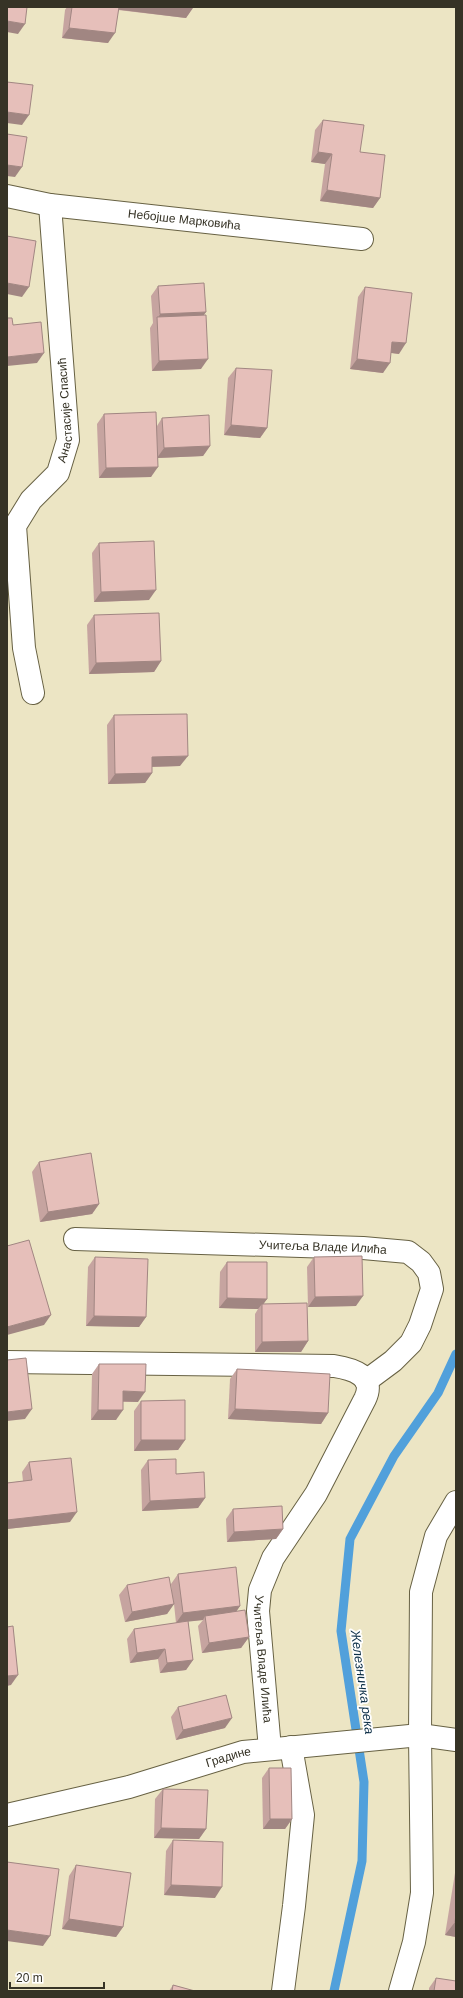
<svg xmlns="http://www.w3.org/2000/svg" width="463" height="1998" font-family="Helvetica,sans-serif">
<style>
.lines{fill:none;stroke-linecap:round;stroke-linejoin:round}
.stream{stroke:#51a0db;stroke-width:9}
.minor-casing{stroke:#676143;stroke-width:24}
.minor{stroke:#fff;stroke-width:22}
.wall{fill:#c6a4a0}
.shaded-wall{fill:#a18682}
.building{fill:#e6bfba;stroke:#a18682}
.labels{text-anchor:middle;stroke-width:3.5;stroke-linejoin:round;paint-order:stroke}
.street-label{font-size:12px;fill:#363326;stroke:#fff}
.water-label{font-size:13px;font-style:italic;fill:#0d2f47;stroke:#fff}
</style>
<rect width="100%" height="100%" fill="#ece5c4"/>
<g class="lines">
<path class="stream" d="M 334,1991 L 362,1861 L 364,1782 L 341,1631 L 350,1539 L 394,1456 L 438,1393 L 456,1354"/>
<g class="minor-casing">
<g id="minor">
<path id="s1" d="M 7,196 L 50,205 L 362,239"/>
<path id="s2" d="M 33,693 L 24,648 L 15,526 L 31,500 L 58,473 L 68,440 L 50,205"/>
<path id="s3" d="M 75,1239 L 363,1248 L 408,1252 L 421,1262 L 429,1273 L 432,1289 L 420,1325 L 411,1343 L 393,1361 L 366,1381"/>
<path id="s4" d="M 7,1362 L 334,1366 C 353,1369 376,1376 365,1399 L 316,1494 L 273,1558 L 260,1590 L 258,1611 L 270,1749"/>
<path id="s5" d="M 7,1815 L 129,1787 L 243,1752 L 420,1735 L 456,1740"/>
<path d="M 283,1991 L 294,1906 L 303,1815 L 291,1747"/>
<path d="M 400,1991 L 414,1942 L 422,1893 L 420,1735 L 421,1592 L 436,1536 L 456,1502"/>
</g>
</g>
<use href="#minor" class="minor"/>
</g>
<g class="wall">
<path d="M 67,7 L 193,7 L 186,18 L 118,10 L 108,43 L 62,38 L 65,10 Z"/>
<path d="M 323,120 L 360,152 L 380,198 L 373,208 L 320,201 L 325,164 L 311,162 L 315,130 Z"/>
<path d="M 158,286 L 204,315 L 201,369 L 152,371 L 150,328 L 153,323 L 151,296 Z"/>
<path d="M 365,287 L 399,354 L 391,353 L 383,373 L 350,369 L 358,297 Z"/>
<path d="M 236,368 L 267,428 L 260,438 L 224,435 L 228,378 Z"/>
<path d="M 104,414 L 157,426 L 162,418 L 210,446 L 203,456 L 158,458 L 151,477 L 99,478 L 97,424 Z"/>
<path d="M 99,543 L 149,600 L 94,602 L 92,553 Z"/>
<path d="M 94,615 L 161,661 L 154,672 L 89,674 L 87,625 Z"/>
<path d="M 114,715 L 180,766 L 152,767 L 152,773 L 145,783 L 108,784 L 107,725 Z"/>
<path d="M 39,1162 L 99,1204 L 92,1214 L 40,1222 L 32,1172 Z"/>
<path d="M 95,1257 L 146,1317 L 139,1327 L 86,1326 L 88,1267 Z"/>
<path d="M 314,1257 L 356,1306 L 308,1307 L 307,1267 Z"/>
<path d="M 227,1262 L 267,1299 L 263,1304 L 308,1341 L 301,1352 L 255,1352 L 255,1314 L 258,1309 L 219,1308 L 220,1272 Z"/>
<path d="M 99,1364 L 138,1402 L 123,1402 L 116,1420 L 91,1420 L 92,1374 Z"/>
<path d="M 237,1369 L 328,1413 L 321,1424 L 228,1419 L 230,1379 Z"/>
<path d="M 141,1401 L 185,1440 L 178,1450 L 134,1451 L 134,1411 Z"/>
<path d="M 148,1460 L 176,1474 L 205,1498 L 198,1508 L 142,1511 L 141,1470 Z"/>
<path d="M 29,1462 L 70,1522 L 7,1529 L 7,1483 L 23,1481 L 22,1472 Z"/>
<path d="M 233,1509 L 283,1529 L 276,1539 L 227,1542 L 226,1519 Z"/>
<path d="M 178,1574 L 240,1606 L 236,1612 L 249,1637 L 241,1648 L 202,1653 L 198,1626 L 203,1620 L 188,1621 L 193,1660 L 186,1670 L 160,1673 L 158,1659 L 130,1663 L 127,1639 L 134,1629 L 176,1623 L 174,1604 L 167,1614 L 125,1622 L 119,1595 L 127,1585 L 172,1595 L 171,1584 Z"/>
<path d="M 178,1707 L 225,1728 L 176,1740 L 171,1717 Z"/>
<path d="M 269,1768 L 292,1819 L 285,1829 L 263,1829 L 262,1778 Z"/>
<path d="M 163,1789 L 206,1829 L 199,1839 L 154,1838 L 155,1799 Z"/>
<path d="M 173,1840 L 215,1898 L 164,1895 L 166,1851 Z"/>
<path d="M 76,1865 L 123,1927 L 116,1937 L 62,1929 L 69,1876 Z"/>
<path d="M 456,1872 L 456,1937 L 445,1935 L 455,1873 Z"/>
<path d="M 436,1978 L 456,1991 L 429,1991 L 429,1988 Z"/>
<path d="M 173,1985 L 195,1991 L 169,1991 Z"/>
</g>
<g class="shaded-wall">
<path d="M 97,7 L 188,7 L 193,8 L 186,18 Z"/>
<path d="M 7,21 L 25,24 L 18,34 L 7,32 Z"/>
<path d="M 69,28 L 115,33 L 108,43 L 62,38 Z"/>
<path d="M 7,112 L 29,115 L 22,125 L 7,123 Z"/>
<path d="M 318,152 L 332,154 L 325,164 L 311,162 Z"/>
<path d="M 7,165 L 22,167 L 15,177 L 7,176 Z"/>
<path d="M 327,190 L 380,198 L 373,208 L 320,201 Z"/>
<path d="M 7,283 L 29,287 L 22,297 L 7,294 Z"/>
<path d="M 206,312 L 199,322 L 157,320 L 160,314 Z"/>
<path d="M 392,342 L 406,343 L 399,354 L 385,352 Z"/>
<path d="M 44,353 L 37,363 L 7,366 L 7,357 Z"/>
<path d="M 208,359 L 201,369 L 152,371 L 159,361 Z"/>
<path d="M 357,359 L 390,363 L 383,373 L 350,369 Z"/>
<path d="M 231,425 L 267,428 L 260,438 L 224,435 Z"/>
<path d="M 210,446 L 203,456 L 157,458 L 164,448 Z"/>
<path d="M 158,467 L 151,477 L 99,478 L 106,468 Z"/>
<path d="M 156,590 L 149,600 L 94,602 L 101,592 Z"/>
<path d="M 161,661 L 154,672 L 89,674 L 96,663 Z"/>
<path d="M 188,756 L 180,766 L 145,767 L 152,757 Z"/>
<path d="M 152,773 L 145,783 L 108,784 L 115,774 Z"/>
<path d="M 99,1204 L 92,1214 L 40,1222 L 48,1212 Z"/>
<path d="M 363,1296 L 356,1306 L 308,1307 L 315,1297 Z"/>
<path d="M 227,1298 L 267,1299 L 262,1306 L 262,1304 L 258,1309 L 219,1308 Z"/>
<path d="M 51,1315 L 44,1325 L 7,1335 L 7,1327 Z"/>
<path d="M 94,1316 L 146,1317 L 139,1327 L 86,1326 Z"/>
<path d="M 308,1341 L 301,1352 L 255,1352 L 262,1342 Z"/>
<path d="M 123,1391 L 145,1392 L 138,1402 L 116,1401 Z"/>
<path d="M 32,1409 L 25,1419 L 7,1421 L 7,1412 Z"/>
<path d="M 235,1409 L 328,1413 L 321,1424 L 228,1419 Z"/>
<path d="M 98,1410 L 123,1410 L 116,1420 L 91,1420 Z"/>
<path d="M 141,1440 L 185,1440 L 178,1450 L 134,1451 Z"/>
<path d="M 205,1498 L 198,1508 L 142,1511 L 150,1501 Z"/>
<path d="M 77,1512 L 70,1522 L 7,1529 L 7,1520 Z"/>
<path d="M 283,1529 L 276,1539 L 227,1542 L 234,1532 Z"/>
<path d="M 174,1604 L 167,1614 L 125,1622 L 132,1612 Z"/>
<path d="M 240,1606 L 233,1616 L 205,1616 L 203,1620 L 176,1623 L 183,1613 Z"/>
<path d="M 249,1637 L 241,1648 L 202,1653 L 209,1643 Z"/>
<path d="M 165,1649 L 158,1659 L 130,1663 L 137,1653 Z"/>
<path d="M 193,1660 L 186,1670 L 160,1673 L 167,1663 Z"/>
<path d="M 18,1675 L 11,1685 L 7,1686 L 7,1676 Z"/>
<path d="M 232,1718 L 225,1728 L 176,1740 L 183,1730 Z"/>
<path d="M 270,1819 L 292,1819 L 285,1829 L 263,1829 Z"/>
<path d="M 161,1828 L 206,1829 L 199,1839 L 154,1838 Z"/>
<path d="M 171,1885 L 222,1887 L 215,1898 L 164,1895 Z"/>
<path d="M 69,1919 L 123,1927 L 116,1937 L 62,1929 Z"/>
<path d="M 455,1922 L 456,1922 L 456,1937 L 445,1935 Z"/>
<path d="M 7,1930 L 50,1936 L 43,1946 L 7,1941 Z"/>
</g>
<g class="building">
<path d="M 7,7 L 27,7 L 25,24 L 7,21 Z"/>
<path d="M 72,7 L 119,7 L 115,33 L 69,28 Z"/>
<path d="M 7,82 L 33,85 L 29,115 L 7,112 Z"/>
<path d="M 323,120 L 364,125 L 360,152 L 385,155 L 380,198 L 327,190 L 332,154 L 318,152 Z"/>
<path d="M 7,134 L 27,137 L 22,167 L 7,165 Z"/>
<path d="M 7,236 L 36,241 L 29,287 L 7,283 Z"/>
<path d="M 204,283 L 206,312 L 160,314 L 158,286 Z"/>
<path d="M 365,287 L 412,293 L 406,343 L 392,342 L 390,363 L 357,359 Z"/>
<path d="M 206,315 L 208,359 L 159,361 L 157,317 Z"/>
<path d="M 7,318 L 12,318 L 13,325 L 41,322 L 44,353 L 7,357 Z"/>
<path d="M 236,368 L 272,370 L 267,428 L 231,425 Z"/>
<path d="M 156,412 L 158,467 L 106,468 L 104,414 Z"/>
<path d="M 209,415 L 210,446 L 164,448 L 162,418 Z"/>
<path d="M 154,541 L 156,590 L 101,592 L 99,543 Z"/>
<path d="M 159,613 L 161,661 L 96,663 L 94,615 Z"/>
<path d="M 187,714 L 188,756 L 152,757 L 152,773 L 115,774 L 114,715 Z"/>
<path d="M 91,1153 L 99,1204 L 48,1212 L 39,1162 Z"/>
<path d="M 29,1240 L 51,1315 L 7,1327 L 7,1246 Z"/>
<path d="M 362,1256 L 363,1296 L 315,1297 L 314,1257 Z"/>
<path d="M 95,1257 L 148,1259 L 146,1317 L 94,1316 Z"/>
<path d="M 227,1262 L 267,1262 L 267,1299 L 227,1298 Z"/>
<path d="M 307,1303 L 308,1341 L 262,1342 L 262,1304 Z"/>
<path d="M 26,1358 L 32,1409 L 7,1412 L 7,1360 Z"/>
<path d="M 99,1364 L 146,1364 L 145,1392 L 123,1391 L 123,1410 L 98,1410 Z"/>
<path d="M 237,1369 L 330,1374 L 328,1413 L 235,1409 Z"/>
<path d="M 185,1400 L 185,1440 L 141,1440 L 141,1401 Z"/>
<path d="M 71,1458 L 77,1512 L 7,1520 L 7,1483 L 32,1480 L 29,1462 Z"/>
<path d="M 176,1459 L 176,1474 L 204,1472 L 205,1498 L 150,1501 L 148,1460 Z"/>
<path d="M 282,1506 L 283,1529 L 234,1532 L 233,1509 Z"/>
<path d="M 236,1567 L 240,1606 L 183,1613 L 178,1574 Z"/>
<path d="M 169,1577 L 174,1604 L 132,1612 L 127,1585 Z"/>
<path d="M 245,1610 L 249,1637 L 209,1643 L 205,1616 Z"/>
<path d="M 188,1621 L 193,1660 L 167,1663 L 165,1649 L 137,1653 L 134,1629 Z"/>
<path d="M 13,1626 L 18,1675 L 7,1676 L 7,1627 Z"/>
<path d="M 226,1695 L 232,1718 L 183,1730 L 178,1707 Z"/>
<path d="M 269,1768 L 291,1768 L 292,1819 L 270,1819 Z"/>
<path d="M 163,1789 L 208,1790 L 206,1829 L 161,1828 Z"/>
<path d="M 173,1840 L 223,1842 L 222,1887 L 171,1885 Z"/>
<path d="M 7,1862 L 59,1869 L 50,1936 L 7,1930 Z"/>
<path d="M 76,1865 L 131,1873 L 123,1927 L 69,1919 Z"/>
<path d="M 456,1914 L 456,1922 L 455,1922 Z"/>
<path d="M 436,1978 L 456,1981 L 456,1991 L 434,1991 Z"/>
<path d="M 173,1985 L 195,1991 L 172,1991 Z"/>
</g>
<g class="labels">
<g class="street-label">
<text dy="4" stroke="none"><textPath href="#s1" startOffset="179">Небојше Марковића</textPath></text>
<text dy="4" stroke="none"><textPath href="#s2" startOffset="301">Анастасије Спасић</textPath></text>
<text dy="4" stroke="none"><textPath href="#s3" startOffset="248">Учитеља Владе Илића</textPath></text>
<text dy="4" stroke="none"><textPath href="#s4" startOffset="670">Учитеља Владе Илића</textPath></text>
<text dy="4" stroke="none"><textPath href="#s5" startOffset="229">Градине</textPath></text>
</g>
<g class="water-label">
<text transform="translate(363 1682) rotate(82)" y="5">Железничка река</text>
</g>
</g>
<rect width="463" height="1998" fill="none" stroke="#363326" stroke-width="16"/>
<path d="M10 1982v6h94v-6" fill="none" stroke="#363326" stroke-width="2"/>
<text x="16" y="1982" font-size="12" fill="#363326" stroke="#ffffff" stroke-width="3" paint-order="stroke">20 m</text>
</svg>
